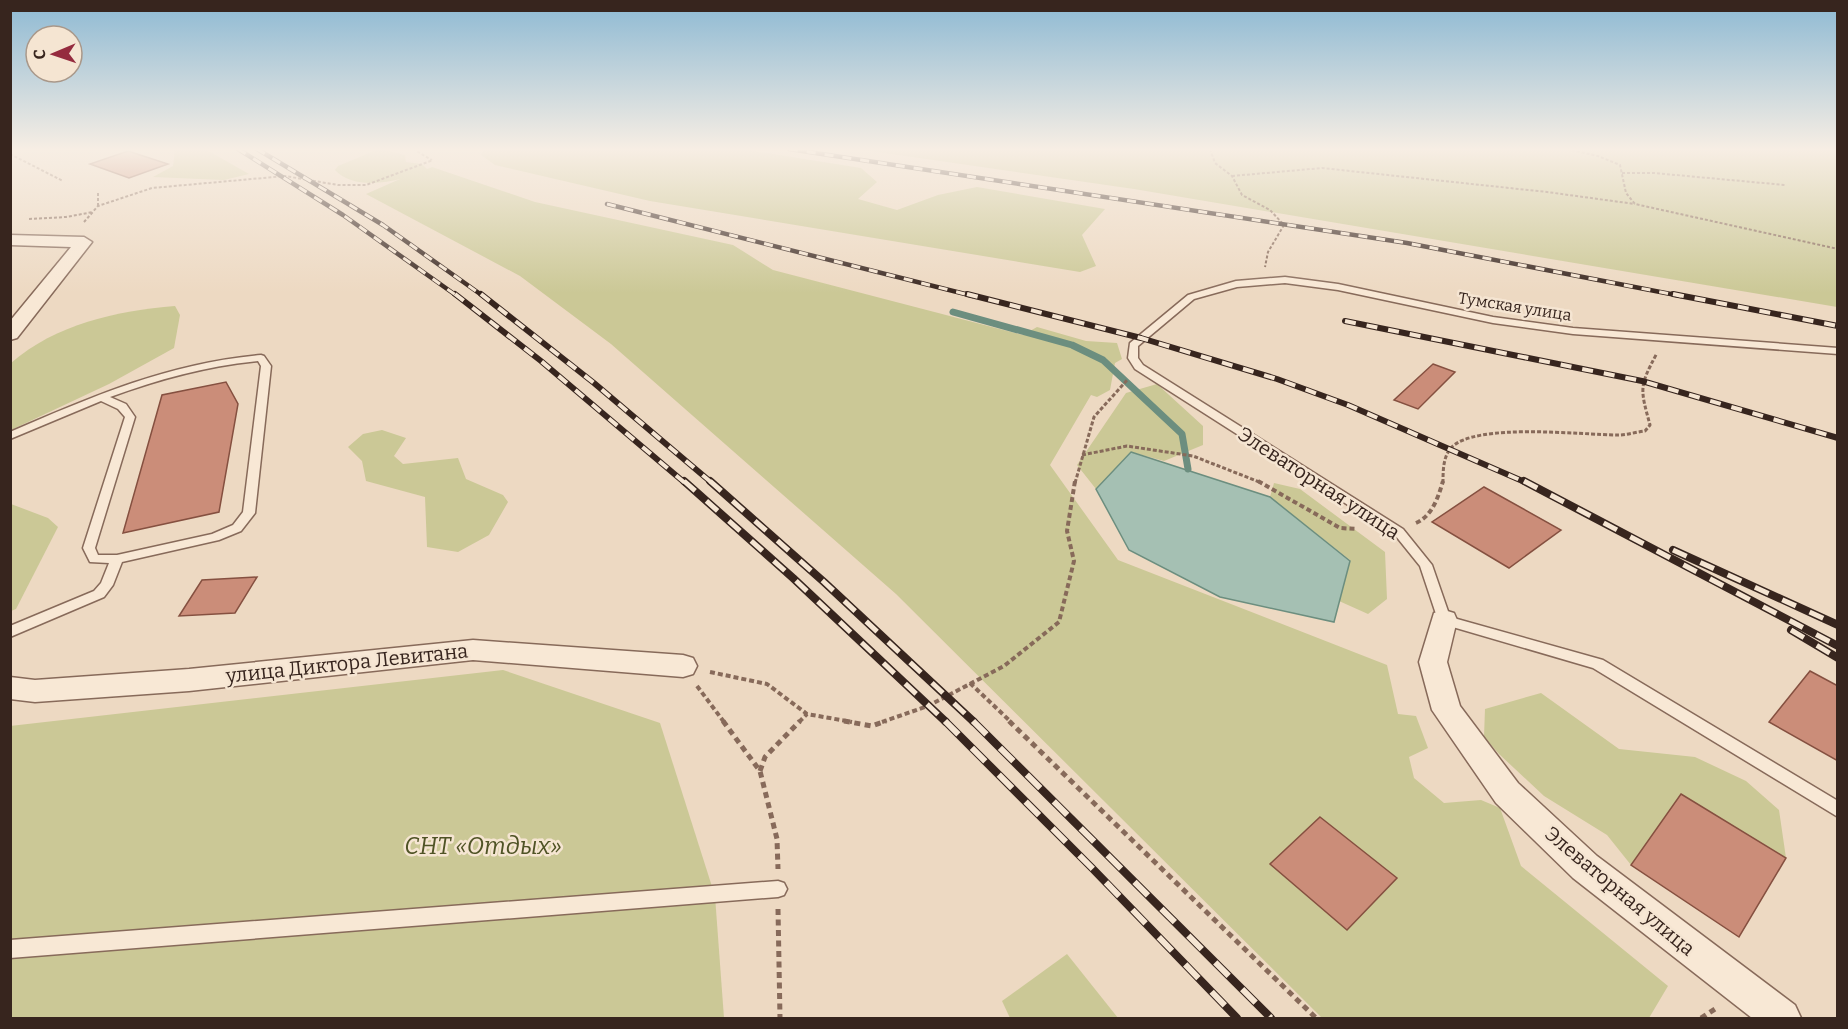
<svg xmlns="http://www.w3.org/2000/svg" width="1848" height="1029" font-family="Bitter,serif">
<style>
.green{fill:#cbc896}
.water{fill:#a5c0b3;stroke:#6c8e7f;stroke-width:1.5}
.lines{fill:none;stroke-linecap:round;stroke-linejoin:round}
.stream{stroke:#6c8e7f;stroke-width:7}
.building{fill:#cb8d79;stroke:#855040;stroke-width:1.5}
.service-casing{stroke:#876a5a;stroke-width:3}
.minor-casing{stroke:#876a5a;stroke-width:3}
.path-far3{stroke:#876a5a;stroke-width:2;stroke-dasharray:3 2;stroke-linecap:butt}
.path-far2{stroke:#876a5a;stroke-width:3;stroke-dasharray:4 2;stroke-linecap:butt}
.path-far1{stroke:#876a5a;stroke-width:4;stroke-dasharray:5 3;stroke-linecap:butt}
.path{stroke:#876a5a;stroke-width:5;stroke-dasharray:6 4.5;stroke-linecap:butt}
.service{fill:#f8e8d5;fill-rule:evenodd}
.minor{fill:#f8e8d5;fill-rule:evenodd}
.rail-far3-casing{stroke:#37251e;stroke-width:4.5}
.rail-far2-casing{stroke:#37251e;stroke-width:6}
.rail-far1-casing{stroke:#37251e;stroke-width:8}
.rail-casing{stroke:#37251e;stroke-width:8}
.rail-far3{stroke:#f5e5d2;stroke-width:3;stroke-dasharray:9;stroke-linecap:butt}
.rail-far2{stroke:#f5e5d2;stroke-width:4;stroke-dasharray:11;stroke-linecap:butt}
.rail-far1{stroke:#f5e5d2;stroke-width:5;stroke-dasharray:15;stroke-linecap:butt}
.rail{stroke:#f5e5d2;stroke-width:6;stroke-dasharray:19;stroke-linecap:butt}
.labels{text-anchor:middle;stroke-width:5;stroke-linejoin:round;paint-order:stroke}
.far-street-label{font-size:16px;fill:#37251e;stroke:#f5e5d2}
.street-label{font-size:20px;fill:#37251e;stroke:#f5e5d2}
.near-park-label{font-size:24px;font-style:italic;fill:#4f5325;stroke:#f5e5d2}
</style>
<rect width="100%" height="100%" fill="#edd9c2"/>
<g class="green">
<path d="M 175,149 L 205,149 L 249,174 L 224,180 L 153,177 L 173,166 Z"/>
<path d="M 379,149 L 405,155 L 406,162 L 422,164 L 427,169 L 432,167 L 535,202 L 733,245 L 773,270 L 1023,335 L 1037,327 L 1086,341 L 1117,343 L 1122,359 L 1115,363 L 1110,390 L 1097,397 L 1091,395 L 1050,465 L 1118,560 L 1387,665 L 1398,714 L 1416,716 L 1428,748 L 1409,757 L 1414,778 L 1444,803 L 1481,800 L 1500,808 L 1521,866 L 1668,986 L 1649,1018 L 1322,1018 L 896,594 L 611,344 L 520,276 L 366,194 L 400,179 C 381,184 350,187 335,170 L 338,166 Z"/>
<path d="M 484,149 L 741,149 L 861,168 L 877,182 L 858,199 L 897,210 L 938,195 L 977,187 L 1105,209 L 1082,235 L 1096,266 L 1080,272 L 650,201 L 495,165 L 481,155 Z"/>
<path d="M 857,149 L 1837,149 L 1837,307 L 1134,189 Z"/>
<path d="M 175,306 L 180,315 L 174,348 L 109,384 L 11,430 L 11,363 C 56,324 116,311 175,306 Z"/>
<path d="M 1157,384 L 1203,426 L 1203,445 L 1164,461 L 1131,452 L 1096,489 L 1077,465 L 1126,393 Z"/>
<path d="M 382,430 L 406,438 L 394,456 L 403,464 L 458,458 L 466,479 L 503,495 L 508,502 L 489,535 L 458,552 L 427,547 L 425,497 L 366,481 L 362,461 L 348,447 L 363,434 Z"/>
<path d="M 1274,483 L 1300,489 L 1385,552 L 1387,599 L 1368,614 L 1339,601 L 1350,560 L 1270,497 Z"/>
<path d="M 11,504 L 48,518 L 58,527 L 16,609 L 11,611 Z"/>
<path d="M 503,670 L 660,723 L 715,896 L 724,1018 L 11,1018 L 10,726 Z"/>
<path d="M 1541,693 L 1619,749 L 1695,757 L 1746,781 L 1779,810 L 1786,858 L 1681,794 L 1631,865 L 1607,835 L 1544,796 L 1499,754 L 1484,737 L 1485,709 Z"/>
<path d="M 1067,954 L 1118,1018 L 1010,1018 L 1002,1001 Z"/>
</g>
<path class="water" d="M 1131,452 L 1270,497 L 1350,561 L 1334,622 L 1220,597 L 1129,550 L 1096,489 Z"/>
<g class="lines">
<path class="stream" d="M 953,312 L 1072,345 L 1103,360 L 1182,434 L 1188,469"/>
</g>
<g class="building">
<path d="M 128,151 L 168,164 L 129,178 L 90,164 Z"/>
<path d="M 1433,364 L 1455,372 L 1418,409 L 1394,400 Z"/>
<path d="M 226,382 L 238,404 L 219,512 L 123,533 L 162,395 Z"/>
<path d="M 1484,487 L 1561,530 L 1509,568 L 1432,522 Z"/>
<path d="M 257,577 L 235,613 L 179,616 L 202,580 Z"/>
<path d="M 1810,671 L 1838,686 L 1838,761 L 1769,722 Z"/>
<path d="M 1681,794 L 1786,858 L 1739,937 L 1631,865 Z"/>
<path d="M 1320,817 L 1397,878 L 1347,930 L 1270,864 Z"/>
</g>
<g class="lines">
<g class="service-casing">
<g id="service">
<path d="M 1285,277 L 1338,284 L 1493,317 L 1573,328 L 1838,348 L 1838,354 L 1573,334 L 1493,323 L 1338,290 L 1285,283 L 1237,287 L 1194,299 L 1138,346 L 1138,358 L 1143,365 L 1403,529 L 1432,565 L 1450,617 L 1603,660 L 1838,801 L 1838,817 L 1593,668 L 1439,623 L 1420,566 L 1395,535 L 1135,369 L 1128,358 L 1130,343 L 1188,295 L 1236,281 Z"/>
<path d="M 261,355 L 264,356 L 271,366 L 255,513 L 241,531 L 219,540 L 122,562 L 113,585 L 104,597 L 10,637 L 10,626 L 94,591 L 101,583 L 109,563 L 90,562 L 83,548 L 125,417 L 118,409 L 101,401 L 10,439 L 10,432 C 93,396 170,363 261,355 ZM 258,361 L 261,366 L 243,512 L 233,525 L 212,534 L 117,555 L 98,555 L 95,548 L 135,417 L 126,404 L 110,397 C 159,379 206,366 258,361 Z"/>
<path d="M 778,881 L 784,883 L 787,889 L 784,895 L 778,897 L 10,958 L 10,940 Z"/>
</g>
</g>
<g class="minor-casing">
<g id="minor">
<path d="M 10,235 L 84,237 L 92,242 L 17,338 L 10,340 L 10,321 L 71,247 L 10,245 Z"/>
<path d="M 1444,610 L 1454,613 L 1457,620 L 1447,662 L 1460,706 L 1518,783 L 1597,856 L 1795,1005 L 1801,1018 L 1752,1018 L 1573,878 L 1496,803 L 1432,710 L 1419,662 L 1434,613 Z"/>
<path d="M 473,640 L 683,655 L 693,658 L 697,666 L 693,674 L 683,677 L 473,660 L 189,691 L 35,702 L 10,699 L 10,677 L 35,680 L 189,669 Z"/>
</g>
</g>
<g class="path-far3">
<path d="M 413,149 L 432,160"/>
<path d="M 1210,149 L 1215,163 L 1232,176 L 1242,195 L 1270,210 L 1284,225 L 1268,252 L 1265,267"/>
<path d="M 1567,149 L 1598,156 L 1620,165 L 1626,193 L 1635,204 L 1838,249"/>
<path d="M 10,154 L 63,181"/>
<path d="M 1622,173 L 1654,173 L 1785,185"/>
<path d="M 1232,176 L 1322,168 L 1547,192 L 1635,204"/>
<path d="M 98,193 L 98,206"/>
<path d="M 29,219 L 66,217 L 93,212"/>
<path d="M 84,222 L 98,206 L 152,188 L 285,176 L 338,185 L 366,185 L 433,160"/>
</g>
<g class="path-far2">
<path d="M 1082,455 L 1127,446 L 1193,456 L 1262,483"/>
<path d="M 1075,483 L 1094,417 L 1128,379"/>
<path d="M 1443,483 C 1443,471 1443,457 1451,448 C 1474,422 1583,435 1618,435 C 1627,435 1636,432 1645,431 L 1650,425 C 1640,388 1639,387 1657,353"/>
</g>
<g class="path-far1">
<path d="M 1258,481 L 1340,528 L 1357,529"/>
<path d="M 1416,523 C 1432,516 1438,498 1443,481"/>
<path d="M 710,672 L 767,684 L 807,714 L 852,722"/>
<path d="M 970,683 L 1011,722"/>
<path d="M 697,686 L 724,722"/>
<path d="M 799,722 L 807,714"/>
<path d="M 882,722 L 928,706 L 1004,666 L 1059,622 L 1074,561 L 1067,531 L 1075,481"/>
</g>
<g class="path">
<path d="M 723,721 L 760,771 L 777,839 L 778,869"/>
<path d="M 844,721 L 872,726 L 886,721"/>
<path d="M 1009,721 L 1316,1018"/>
<path d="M 760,771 L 765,757 L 800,721"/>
<path d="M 778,909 L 780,1018"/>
<path d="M 1701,1018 L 1718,1007"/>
</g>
<use href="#service" class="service"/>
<use href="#minor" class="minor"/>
<g class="rail-far3-casing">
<g id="rail-far3">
<path d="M 238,149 L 343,215 L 457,296"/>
<path d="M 257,149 L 383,225 L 483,296"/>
<path d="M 789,149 L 1407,243 L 1681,296"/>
<path d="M 607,204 L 973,296"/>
</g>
</g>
<g class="rail-far2-casing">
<g id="rail-far2">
<path d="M 455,294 L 541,361 L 685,483"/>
<path d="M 481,294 L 594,383 L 712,483"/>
<path d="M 967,294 L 1141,338 L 1277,379 L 1348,405 L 1527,483"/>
<path d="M 1673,294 L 1838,326"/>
<path d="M 1345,321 L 1642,381 L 1838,438"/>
</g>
</g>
<g class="rail-far1-casing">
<g id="rail-far1">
<path d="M 684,481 L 793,578 L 946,722"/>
<path d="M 710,481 L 824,582 L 974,722"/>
<path d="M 1524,481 L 1838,646"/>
<path d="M 1673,550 L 1838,625"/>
<path d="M 1791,630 L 1838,658"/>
</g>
</g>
<g class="rail-casing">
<g id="rail">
<path d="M 945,721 L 1092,868 L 1237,1018"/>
<path d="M 973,721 L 1271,1018"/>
</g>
</g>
<use href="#rail-far3" class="rail-far3"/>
<use href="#rail-far2" class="rail-far2"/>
<use href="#rail-far1" class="rail-far1"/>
<use href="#rail" class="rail"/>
</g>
<linearGradient id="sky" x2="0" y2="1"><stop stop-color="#8db9d3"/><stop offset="0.51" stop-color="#f7eee4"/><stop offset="1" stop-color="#f7eee4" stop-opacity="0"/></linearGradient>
<rect width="1848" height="293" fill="url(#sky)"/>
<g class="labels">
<g class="far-street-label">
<text transform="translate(1515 306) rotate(9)" y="6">Тумская улица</text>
</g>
<g class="street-label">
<text transform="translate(1319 483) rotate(33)" y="7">Элеваторная улица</text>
<text transform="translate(347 663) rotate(-6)" y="7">улица Диктора Левитана</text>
<text transform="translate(1620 891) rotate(40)" y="7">Элеваторная улица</text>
</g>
<g class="near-park-label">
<text x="483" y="854">СНТ «Отдых»</text>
</g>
</g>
<rect width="1848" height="1029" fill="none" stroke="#37251e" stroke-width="24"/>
<g transform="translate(54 54) rotate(268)"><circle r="28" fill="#f5e5d2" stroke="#a9988a" stroke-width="1.5"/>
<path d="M0-4.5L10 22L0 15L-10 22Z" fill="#952b3e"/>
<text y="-9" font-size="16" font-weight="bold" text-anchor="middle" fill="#37251e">С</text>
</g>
</svg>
